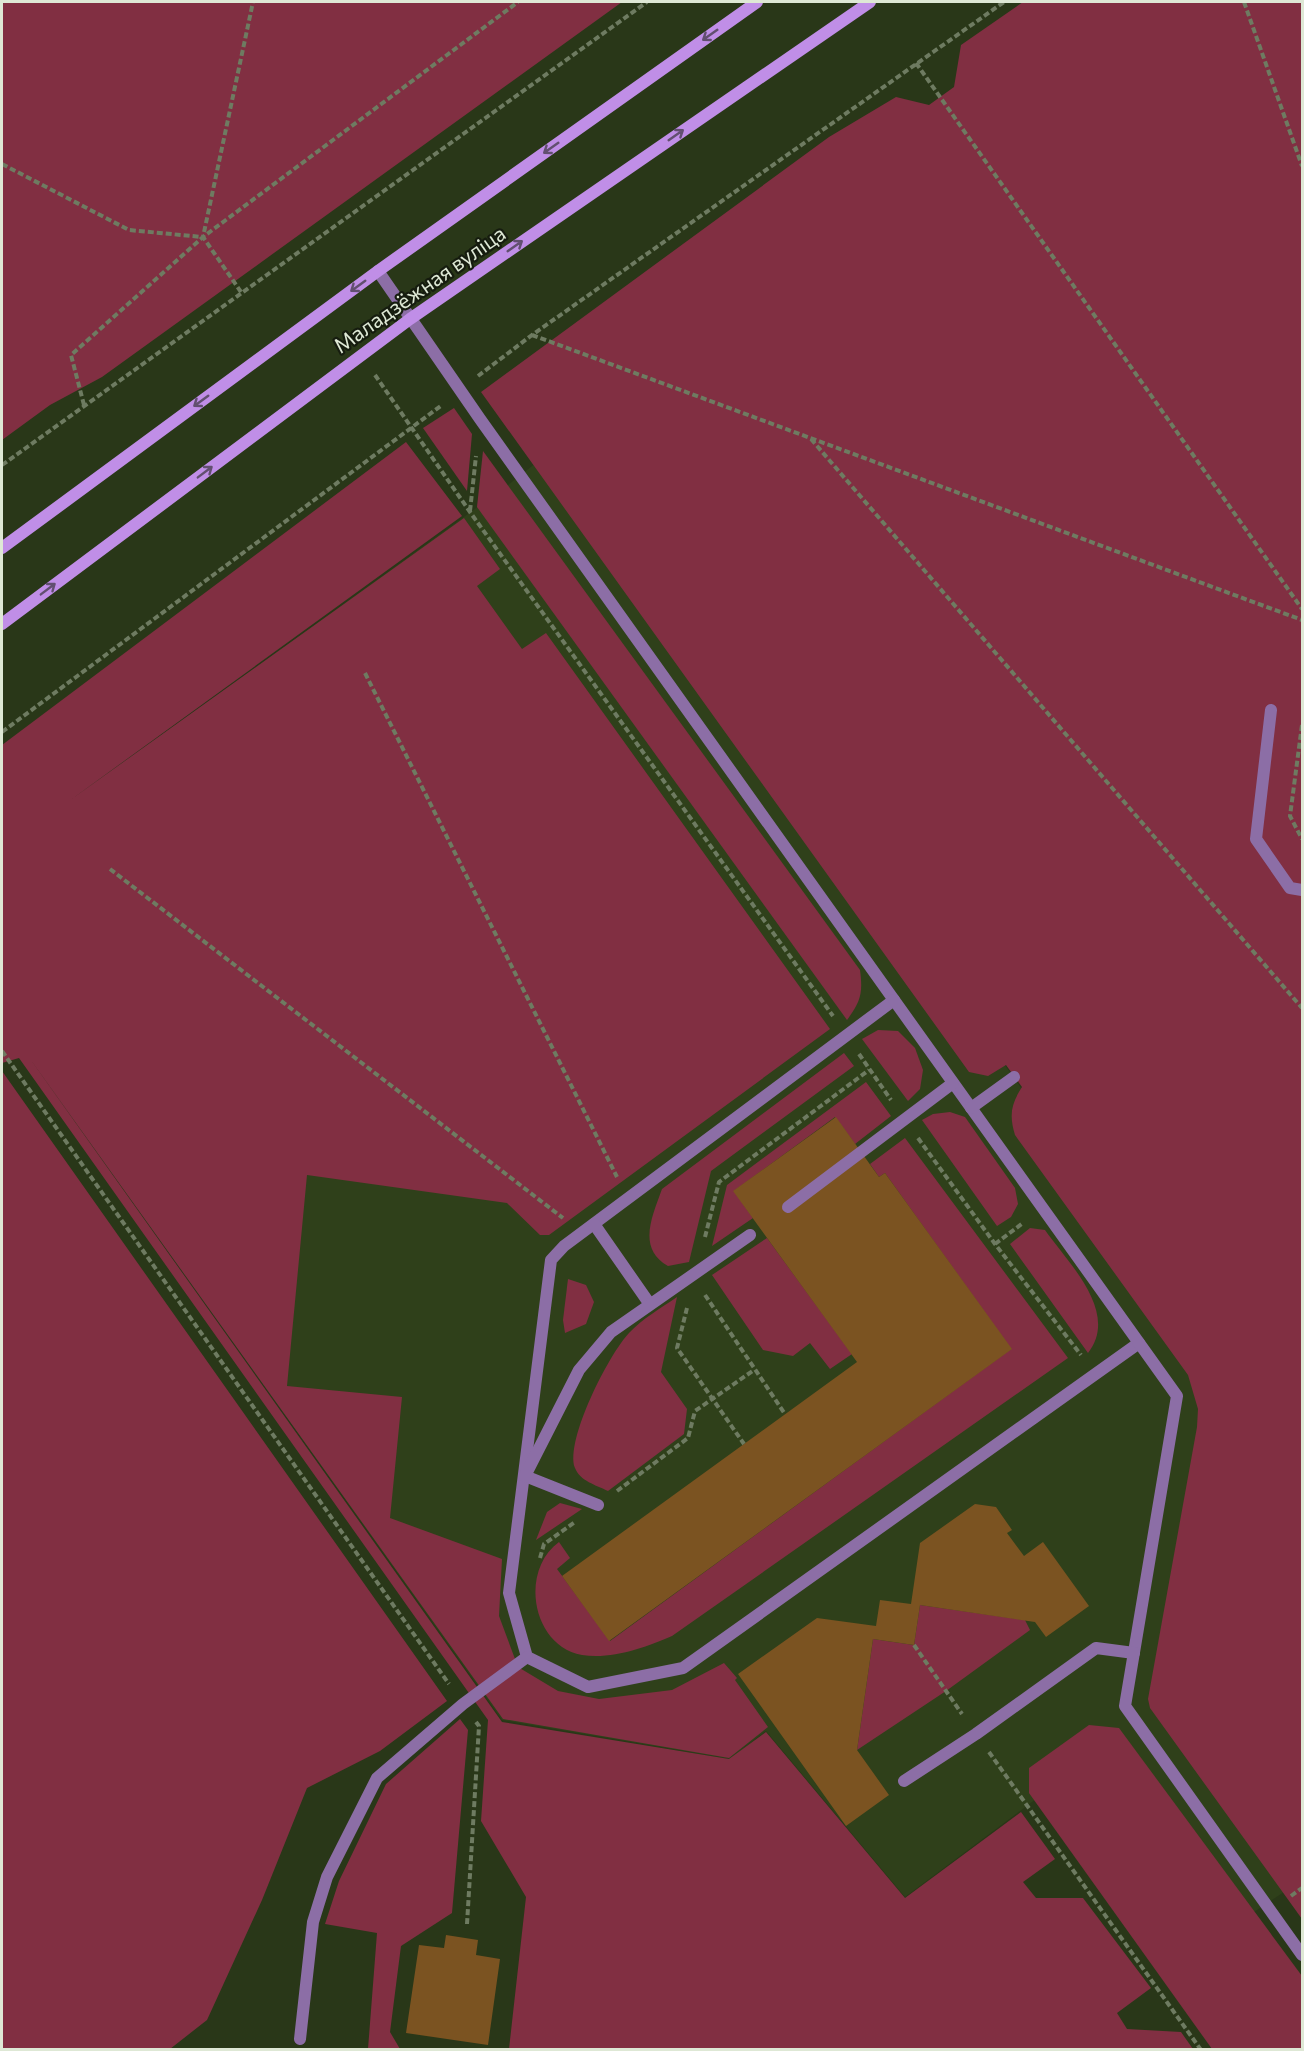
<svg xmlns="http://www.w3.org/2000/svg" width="1304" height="2051" font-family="Commissioner,sans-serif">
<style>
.built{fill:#2f401a}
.green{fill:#812f42}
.building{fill:#7b5321}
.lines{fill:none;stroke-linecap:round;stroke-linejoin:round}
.path{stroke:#6e7b61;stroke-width:4;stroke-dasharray:6 3;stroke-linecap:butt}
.lane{stroke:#8c6ea6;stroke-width:12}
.secondary{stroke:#c08ee7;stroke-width:12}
.oneway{stroke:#624f70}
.labels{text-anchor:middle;stroke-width:4.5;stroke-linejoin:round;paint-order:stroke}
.street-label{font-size:21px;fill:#dee8d5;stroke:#161c0f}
</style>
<rect width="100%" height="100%" fill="#293718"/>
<path class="built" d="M 560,444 L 1302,1480 L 1302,1880 L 1248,1916 L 1120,1736 L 905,1897 L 766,1731 L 730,1759 L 502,1720 L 2,1016 L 2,851 L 508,485 Z"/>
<g class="green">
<path d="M 2,2 L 622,2 L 102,377 L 50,405 L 2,440 Z"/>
<path d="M 1023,2 L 1302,2 L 1302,1919 L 1150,1708 L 1148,1699 L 1197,1427 L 1198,1409 L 1188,1375 L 1015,1135 C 1009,1115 1011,1104 1022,1087 L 1006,1065 L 988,1076 L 969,1072 L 481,392 L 829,137 L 896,97 L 929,105 L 954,87 L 961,45 Z"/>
<path d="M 454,408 L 472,434 L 467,491 L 423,428 Z"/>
<path d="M 406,442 L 462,516 L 69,801 L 464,518 L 500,569 L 477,586 L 522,649 L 546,633 L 830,1029 L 549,1235 L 540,1235 L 507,1203 L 307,1175 L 287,1386 L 402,1397 L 390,1518 L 502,1559 L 499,1616 L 518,1667 L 558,1691 L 599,1699 L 672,1690 L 724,1663 L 737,1678 L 735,1680 L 768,1727 L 729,1758 L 503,1719 L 28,1056 L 502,1722 L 729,1759 L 766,1732 L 905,1898 L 1021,1812 L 1055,1859 L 1023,1882 L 1036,1898 L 1083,1898 L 1151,1988 L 1117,2013 L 1127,2029 L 1181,2032 L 1193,2049 L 509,2049 L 526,1897 L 481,1821 L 488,1720 L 19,1058 L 2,1063 L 2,745 Z"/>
<path d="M 483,451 L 860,970 C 863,993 861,1001 847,1020 L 477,507 Z"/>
<path d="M 878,1030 L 898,1031 L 915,1048 L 923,1070 L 920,1089 L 908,1101 L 862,1039 Z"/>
<path d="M 844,1053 L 854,1066 L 711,1171 L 689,1262 L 668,1266 C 637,1248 652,1217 662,1189 Z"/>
<path d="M 2,1071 L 447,1701 L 380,1751 L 307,1788 L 262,1900 L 207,2020 L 170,2049 L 2,2049 Z"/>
<path d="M 866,1082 L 891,1116 L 855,1144 L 835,1117 L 734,1191 L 753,1218 L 712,1246 L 727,1185 Z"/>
<path d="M 950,1112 L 965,1117 L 1015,1188 L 1018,1204 L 1011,1217 L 997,1226 L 922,1120 L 933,1114 Z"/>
<path d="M 905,1138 L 1068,1358 L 672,1636 C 647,1647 611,1660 582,1655 C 532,1646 519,1571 559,1542 L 570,1558 L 557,1569 L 610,1641 L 1011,1349 L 885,1173 L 879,1177 L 870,1164 Z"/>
<path d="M 1030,1228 L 1045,1230 C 1068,1263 1120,1312 1088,1353 L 1010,1244 Z"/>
<path d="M 767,1238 L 852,1354 L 830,1369 L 810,1343 L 793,1356 L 763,1350 L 712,1275 Z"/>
<path d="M 568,1279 L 586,1285 L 594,1302 L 586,1324 L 565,1333 L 563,1320 Z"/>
<path d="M 677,1297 L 661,1372 L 687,1409 L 684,1434 L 608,1491 C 596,1485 580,1481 575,1468 C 565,1440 609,1354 629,1333 C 642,1319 661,1308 677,1297 Z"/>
<path d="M 560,1503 L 582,1509 L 536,1540 L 547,1512 Z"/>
<path d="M 920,1605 L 1025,1620 L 1030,1630 L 946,1691 L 857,1750 L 873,1639 L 914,1645 Z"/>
<path d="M 460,1719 L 468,1730 L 452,1913 L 401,1946 L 390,2032 L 400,2049 L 368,2049 L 377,1933 L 325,1924 L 339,1881 L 386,1784 Z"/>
<path d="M 1089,1725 L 1119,1728 L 1302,1976 L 1302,2049 L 1212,2049 L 1029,1793 L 1029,1768 Z"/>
</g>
<g class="building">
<path d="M 836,1117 L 879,1177 L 885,1173 L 1012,1349 L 609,1641 L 562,1576 L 857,1362 L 733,1191 Z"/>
<path d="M 975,1504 L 996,1507 L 1012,1530 L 1007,1533 L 1024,1556 L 1043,1542 L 1089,1606 L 1046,1637 L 1035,1622 L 920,1605 L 914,1645 L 873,1639 L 857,1750 L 889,1795 L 846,1826 L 738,1674 L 817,1618 L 876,1626 L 880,1600 L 911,1604 L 920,1543 Z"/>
<path d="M 446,1935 L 478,1940 L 476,1955 L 500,1959 L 488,2045 L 406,2033 L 419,1945 L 444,1948 Z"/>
</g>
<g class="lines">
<g class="path">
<path d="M 1244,2 L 1302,166"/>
<path d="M 916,63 L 1302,609"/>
<path d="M 2,164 L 129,230 L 202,237"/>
<path d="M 241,292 L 203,237 L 253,2"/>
<path d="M 532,335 L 1302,620"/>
<path d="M 375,375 L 470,512 L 833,1016"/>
<path d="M 478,376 L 532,335 L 1004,2"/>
<path d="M 84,405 L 71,355 L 203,237 L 518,2"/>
<path d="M 811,439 L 1302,1008"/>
<path d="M 2,465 L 647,2"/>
<path d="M 470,511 L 476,456"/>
<path d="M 365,673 L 617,1177"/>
<path d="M 1302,725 L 1290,816 L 1302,839"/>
<path d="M 2,732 L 442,405"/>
<path d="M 110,869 L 563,1218"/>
<path d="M 2,1051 L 449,1684"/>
<path d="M 859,1054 L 891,1100"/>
<path d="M 918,1138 L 995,1244 L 1081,1355"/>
<path d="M 705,1237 L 719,1182 L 869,1070"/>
<path d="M 995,1244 L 1023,1223"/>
<path d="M 705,1295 L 785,1414"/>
<path d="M 687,1308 L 677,1348 L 744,1444"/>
<path d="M 617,1491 L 688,1438 L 695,1411 L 754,1370"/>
<path d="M 540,1558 L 544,1544 L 575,1522"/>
<path d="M 914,1645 L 962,1714"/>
<path d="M 989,1752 L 1201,2050"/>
<path d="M 1291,1896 L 1302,1888"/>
<path d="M 467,1924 L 479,1726 L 476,1722"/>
</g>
<g class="lane">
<path d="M 378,271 L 480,419 L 894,1000 L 564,1246 L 551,1260 L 509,1593 L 527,1657 L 588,1687 L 683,1668 L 1139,1343"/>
<path d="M 1271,710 L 1256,839 L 1290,888 L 1302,890"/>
<path d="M 894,1000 L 1177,1396 L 1125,1706 L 1302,1955"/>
<path d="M 971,1108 L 1014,1077"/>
<path d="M 788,1207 L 953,1083"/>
<path d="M 594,1224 L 649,1303"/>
<path d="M 598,1505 L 525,1476 L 579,1370 L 611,1332 L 750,1235"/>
<path d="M 904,1781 L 976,1734 L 1096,1648 L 1134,1653"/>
<path d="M 300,2039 L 313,1922 L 327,1877 L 377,1778 L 463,1704 L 527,1657"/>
</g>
<g class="secondary">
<path d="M 2,548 L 378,271 L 757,2"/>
<path d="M 2,624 L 410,319 L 870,2"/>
</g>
</g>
<defs><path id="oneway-shaft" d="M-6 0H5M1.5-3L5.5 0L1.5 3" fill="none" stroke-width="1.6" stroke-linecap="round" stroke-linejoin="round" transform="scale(1.5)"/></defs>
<g class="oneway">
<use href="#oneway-shaft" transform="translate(710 35) rotate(145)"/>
<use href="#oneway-shaft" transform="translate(676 135) rotate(-35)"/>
<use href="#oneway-shaft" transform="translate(551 148) rotate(145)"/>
<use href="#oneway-shaft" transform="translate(515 246) rotate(-35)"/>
<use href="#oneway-shaft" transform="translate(358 286) rotate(144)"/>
<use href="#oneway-shaft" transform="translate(201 401) rotate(144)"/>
<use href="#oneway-shaft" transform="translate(205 472) rotate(-37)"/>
<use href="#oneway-shaft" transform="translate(48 589) rotate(-37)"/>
</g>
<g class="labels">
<g class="street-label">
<text transform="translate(420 290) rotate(-35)" y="7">Маладзёжная вуліца</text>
</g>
</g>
<rect width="1304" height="2051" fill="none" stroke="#dee8d5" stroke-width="6"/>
</svg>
